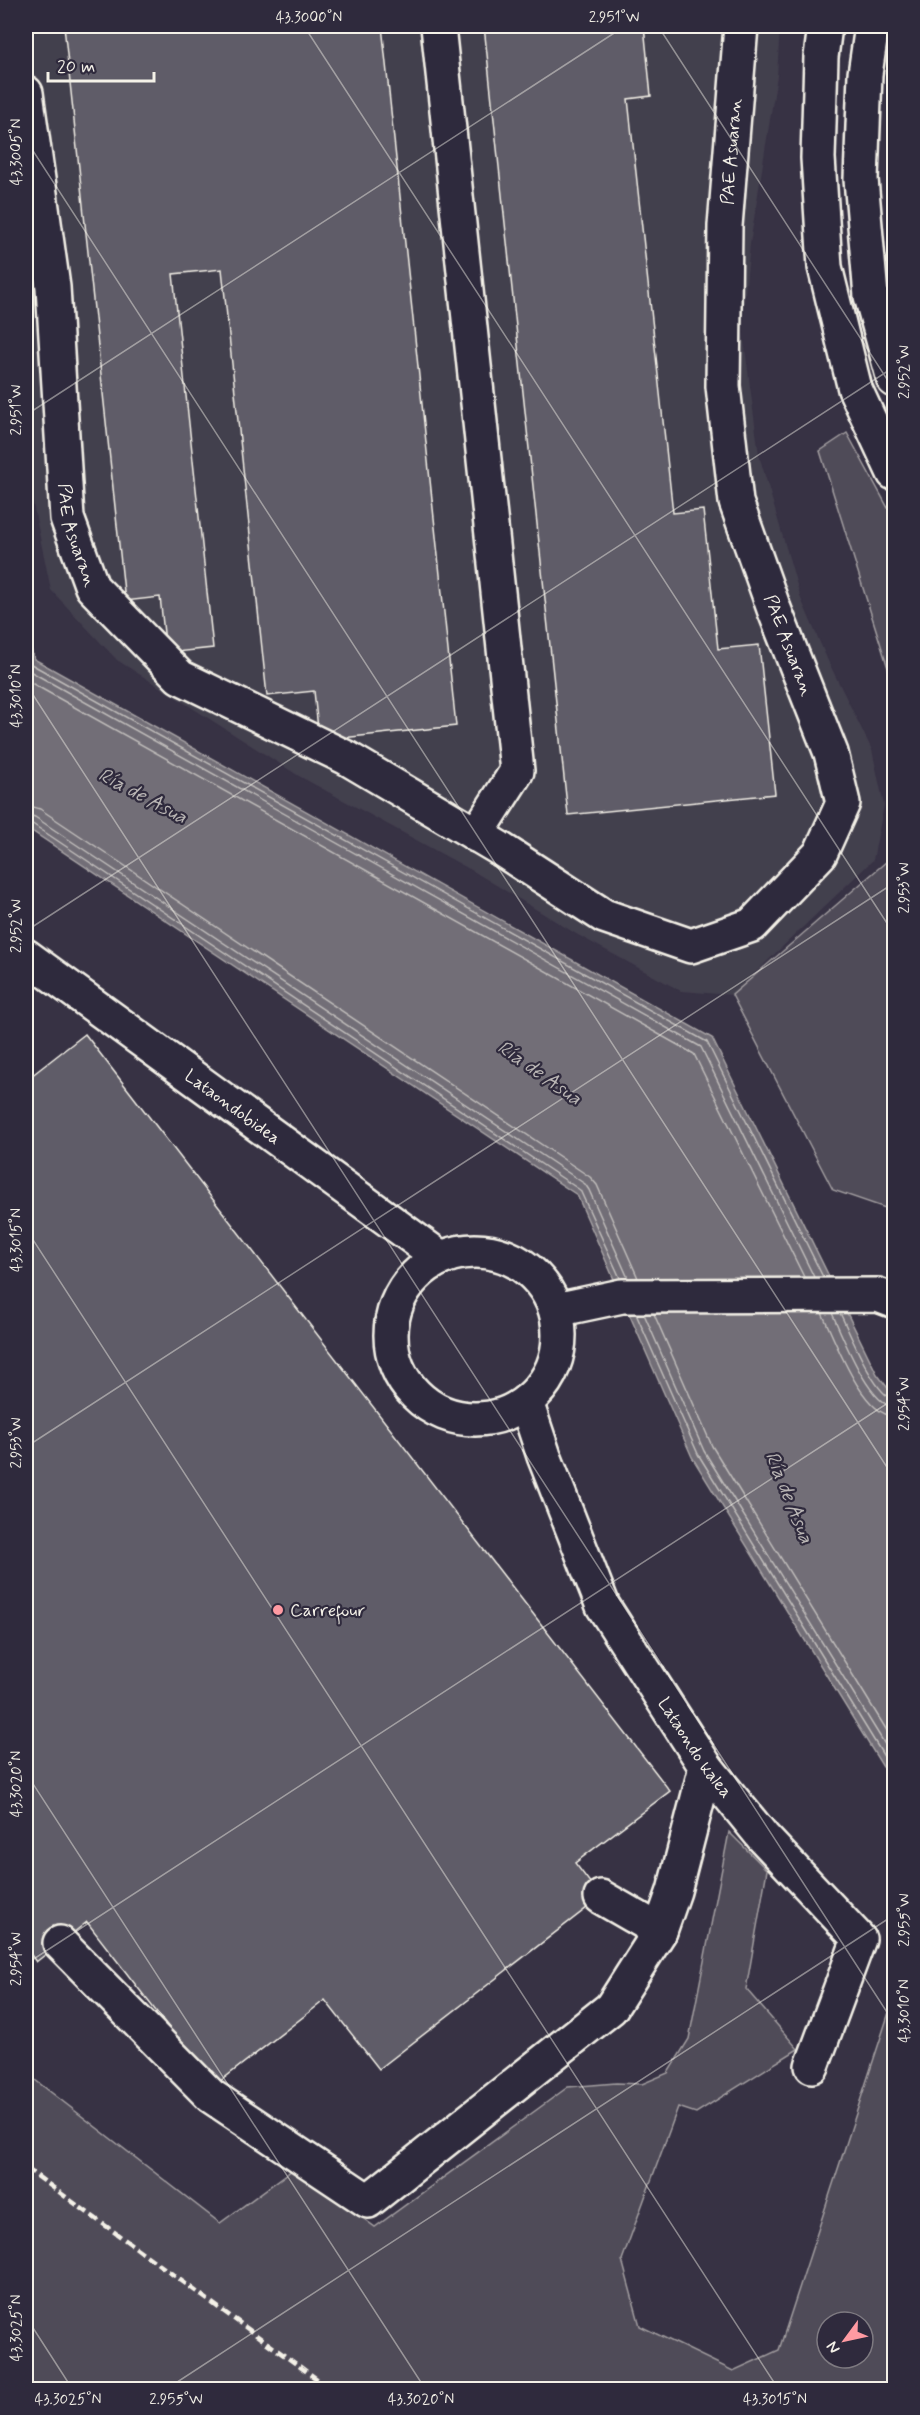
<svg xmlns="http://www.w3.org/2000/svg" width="920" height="2415" font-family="Mynerve,sans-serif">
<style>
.built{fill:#433f4e}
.green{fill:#504b59;stroke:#a29ea0;stroke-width:1.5;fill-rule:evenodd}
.water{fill:#726e77;stroke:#a6a2a4;stroke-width:1.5}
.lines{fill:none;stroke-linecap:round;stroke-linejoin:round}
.shore{stroke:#c0bdbb;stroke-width:1.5}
.building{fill:#5f5c67;stroke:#f4f1e8;stroke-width:1.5}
.minor-casing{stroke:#f4f1e8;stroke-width:38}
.primary-casing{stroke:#f4f1e8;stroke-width:38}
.motorway-casing{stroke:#f4f1e8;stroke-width:38}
.minor{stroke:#2f2a3d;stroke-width:33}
.primary{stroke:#2f2a3d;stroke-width:33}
.motorway{stroke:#2f2a3d;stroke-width:33}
.rail{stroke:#f4f1e8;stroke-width:4.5;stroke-dasharray:9 4.5;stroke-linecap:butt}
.ticks{fill:none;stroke:#f4f1e8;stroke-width:1.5;stroke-opacity:0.45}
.poi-dot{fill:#ff9aa2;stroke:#2f2a3d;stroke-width:2}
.labels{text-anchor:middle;stroke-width:4.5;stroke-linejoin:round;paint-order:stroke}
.street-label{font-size:18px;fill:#f4f1e8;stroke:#2f2a3d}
.poi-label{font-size:18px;fill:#f4f1e8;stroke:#2f2a3d;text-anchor:start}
.water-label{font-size:20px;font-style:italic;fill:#bab6b5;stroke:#2f2a3d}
.neatline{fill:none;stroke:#f4f1e8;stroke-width:2}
.ticks-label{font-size:15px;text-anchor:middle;fill:#f4f1e8}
</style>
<rect width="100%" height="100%" fill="#373244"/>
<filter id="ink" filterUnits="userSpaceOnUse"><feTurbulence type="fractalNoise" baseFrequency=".0167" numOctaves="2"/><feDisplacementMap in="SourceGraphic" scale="12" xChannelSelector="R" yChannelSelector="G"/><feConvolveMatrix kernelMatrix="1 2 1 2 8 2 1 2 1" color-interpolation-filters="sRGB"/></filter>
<g filter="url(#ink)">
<path class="built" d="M 26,26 L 780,26 L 777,76 L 750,244 L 742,325 L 759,455 L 801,599 L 828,661 L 872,750 L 884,805 L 873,860 L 732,995 L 681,991 L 578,935 L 473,871 L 299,776 L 117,660 L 51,590 L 32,499 L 26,339 Z"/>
<g class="green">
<path d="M 847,433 L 894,519 L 894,687 L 820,451 Z"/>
<path d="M 894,855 L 894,854 L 894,1211 L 833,1190 L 732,995 Z"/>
<path d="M 729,1832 L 767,1870 L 746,1989 L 798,2049 L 696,2113 L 678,2107 L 622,2260 L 640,2326 L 733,2371 L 779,2350 L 894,1997 L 894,2389 L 26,2389 L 26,2073 L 220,2223 L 295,2168 L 375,2227 L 568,2087 L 616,2083 L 642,2084 L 668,2073 L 689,2039 ZM 827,2322 L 863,2322 L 863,2358 L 827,2358 Z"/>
</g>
<path class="water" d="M 26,632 L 34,659 L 712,1038 L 877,1374 L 894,1396 L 894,1776 L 883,1767 L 692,1457 L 577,1195 L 26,827 Z"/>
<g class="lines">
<g class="shore">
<path d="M 26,653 L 31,664 L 707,1042 L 823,1277"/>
<path d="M 26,669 L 701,1047 L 814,1277"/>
<path d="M 26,680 L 694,1054 L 804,1277"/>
<path d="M 26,805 L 40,809 L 590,1177 L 597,1185 L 638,1278"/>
<path d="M 26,814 L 35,817 L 585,1184 L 589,1190 L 628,1278"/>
<path d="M 26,822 L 31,823 L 580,1190 L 620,1278"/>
<path d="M 822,1313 C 835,1340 862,1415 894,1416"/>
<path d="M 832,1313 C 842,1335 869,1405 894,1407"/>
<path d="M 840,1313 C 849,1331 875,1397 894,1399"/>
<path d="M 636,1314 L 698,1454 L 888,1763 L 894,1768"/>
<path d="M 644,1314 L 704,1451 L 894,1759"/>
<path d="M 654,1314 L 712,1446 L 894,1742"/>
</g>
</g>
<g class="building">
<path d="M 64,26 L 382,26 L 456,726 L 332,739 L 318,729 L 314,691 L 267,696 L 222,269 L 173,274 L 213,648 L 176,652 L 165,642 L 160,597 L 125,601 Z"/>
<path d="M 484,26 L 644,26 L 651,96 L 628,99 L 673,513 L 703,510 L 718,649 L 759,645 L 775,794 L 568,815 Z"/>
<path d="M 85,1034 L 670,1791 L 575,1863 L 601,1897 L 379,2069 L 325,2000 L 214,2086 L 87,1922 L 36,1962 L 26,1948 L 26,1080 Z"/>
</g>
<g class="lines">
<g class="minor-casing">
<g id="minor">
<path d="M 438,26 L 517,771 L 476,835"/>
<path id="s1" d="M 26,93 L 53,287 L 67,518 L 92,587 L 180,677 L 347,758 L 499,848 L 604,916 L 691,946 L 752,925 L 820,854 L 843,803 L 831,753 L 774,609 L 736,502 L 723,386 L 725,226 L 741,26"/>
<path id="s2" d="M 26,956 L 441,1258"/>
<circle cx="475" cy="1335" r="84"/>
<path d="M 556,1310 L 622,1296 L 878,1295 L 894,1301"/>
<path id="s3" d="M 526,1402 L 544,1456 L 603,1606 L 706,1767 L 763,1837 L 859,1939 L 812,2066"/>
<path d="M 601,1897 L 660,1931"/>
<path d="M 60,1943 L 211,2096 L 368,2201 L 611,2008 L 660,1931 L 674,1891 L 706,1767"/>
</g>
</g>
<g class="primary-casing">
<path id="primary" d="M 825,26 L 821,57 L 818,158 L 825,267 L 855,389 L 894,473"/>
</g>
<g class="motorway-casing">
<path id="motorway" d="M 872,26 L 865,74 L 861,179 L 871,296 L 894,380"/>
</g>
<use href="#minor" class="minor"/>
<use href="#primary" class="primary"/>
<use href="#motorway" class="motorway"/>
<path class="rail" d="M 26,2168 L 332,2390"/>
</g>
</g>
<path class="ticks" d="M 304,26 L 894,934M 658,26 L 894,390M 26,140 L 894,1478M 26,415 L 625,26M 26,684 L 894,2023M 26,931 L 894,367M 26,1229 L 779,2390M 26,1447 L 894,883M 26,1773 L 426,2390M 26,1964 L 894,1399M 26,2317 L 73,2390M 165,2390 L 894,1915"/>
<circle class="poi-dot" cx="278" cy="1610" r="6"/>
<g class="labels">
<g class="street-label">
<text dy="6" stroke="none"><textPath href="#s1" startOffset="2096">PAE Asuaran</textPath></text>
<text dy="6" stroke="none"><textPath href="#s1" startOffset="446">PAE Asuaran</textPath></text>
<text transform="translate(789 645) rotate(69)" y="6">PAE Asuaran</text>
<text dy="6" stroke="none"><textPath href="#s2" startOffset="256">Lataondobidea</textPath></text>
<text dy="6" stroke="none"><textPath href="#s3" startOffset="387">Lataondo kalea</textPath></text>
</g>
<g class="poi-label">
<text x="290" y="1616">Carrefour</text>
</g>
<g class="water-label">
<text transform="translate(143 795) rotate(28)" y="7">Ría de Asua</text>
<text transform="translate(540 1072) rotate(35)" y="7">Ría de Asua</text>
<text transform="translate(790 1497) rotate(68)" y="7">Ría de Asua</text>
</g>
</g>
<rect width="920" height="2415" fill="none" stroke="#2f2a3d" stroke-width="66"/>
<g transform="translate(845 2340) rotate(237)"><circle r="28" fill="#2f2a3d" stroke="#7e7a81" stroke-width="1.5"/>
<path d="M0-4.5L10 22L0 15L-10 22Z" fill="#ff9aa2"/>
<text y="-9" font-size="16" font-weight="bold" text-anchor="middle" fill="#f4f1e8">N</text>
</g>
<path d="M48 72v9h106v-9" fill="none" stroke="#f4f1e8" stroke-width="3"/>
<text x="57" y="72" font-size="18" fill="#f4f1e8" stroke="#2f2a3d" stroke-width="4.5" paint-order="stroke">20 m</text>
<rect x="33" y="33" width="854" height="2349" class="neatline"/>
<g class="ticks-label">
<text x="309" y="22">43.3000°N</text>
<text x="614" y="22">2.951°W</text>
<text transform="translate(16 152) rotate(-90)" y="5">43.3005°N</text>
<text transform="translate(904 372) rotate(-90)" y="5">2.952°W</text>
<text transform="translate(16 410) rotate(-90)" y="5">2.951°W</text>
<text transform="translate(16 696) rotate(-90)" y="5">43.3010°N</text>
<text transform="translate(904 888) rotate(-90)" y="5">2.953°W</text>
<text transform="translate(16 926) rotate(-90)" y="5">2.952°W</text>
<text transform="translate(16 1240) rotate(-90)" y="5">43.3015°N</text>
<text transform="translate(904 1404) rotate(-90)" y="5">2.954°W</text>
<text transform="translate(16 1443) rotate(-90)" y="5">2.953°W</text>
<text transform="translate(16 1784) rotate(-90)" y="5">43.3020°N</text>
<text transform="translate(904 1920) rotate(-90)" y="5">2.955°W</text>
<text transform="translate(16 1959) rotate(-90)" y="5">2.954°W</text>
<text transform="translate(904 2011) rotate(-90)" y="5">43.3010°N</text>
<text transform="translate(16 2328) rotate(-90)" y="5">43.3025°N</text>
<text x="68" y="2404">43.3025°N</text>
<text x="176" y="2404">2.955°W</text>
<text x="421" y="2404">43.3020°N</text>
<text x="775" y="2404">43.3015°N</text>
</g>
</svg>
